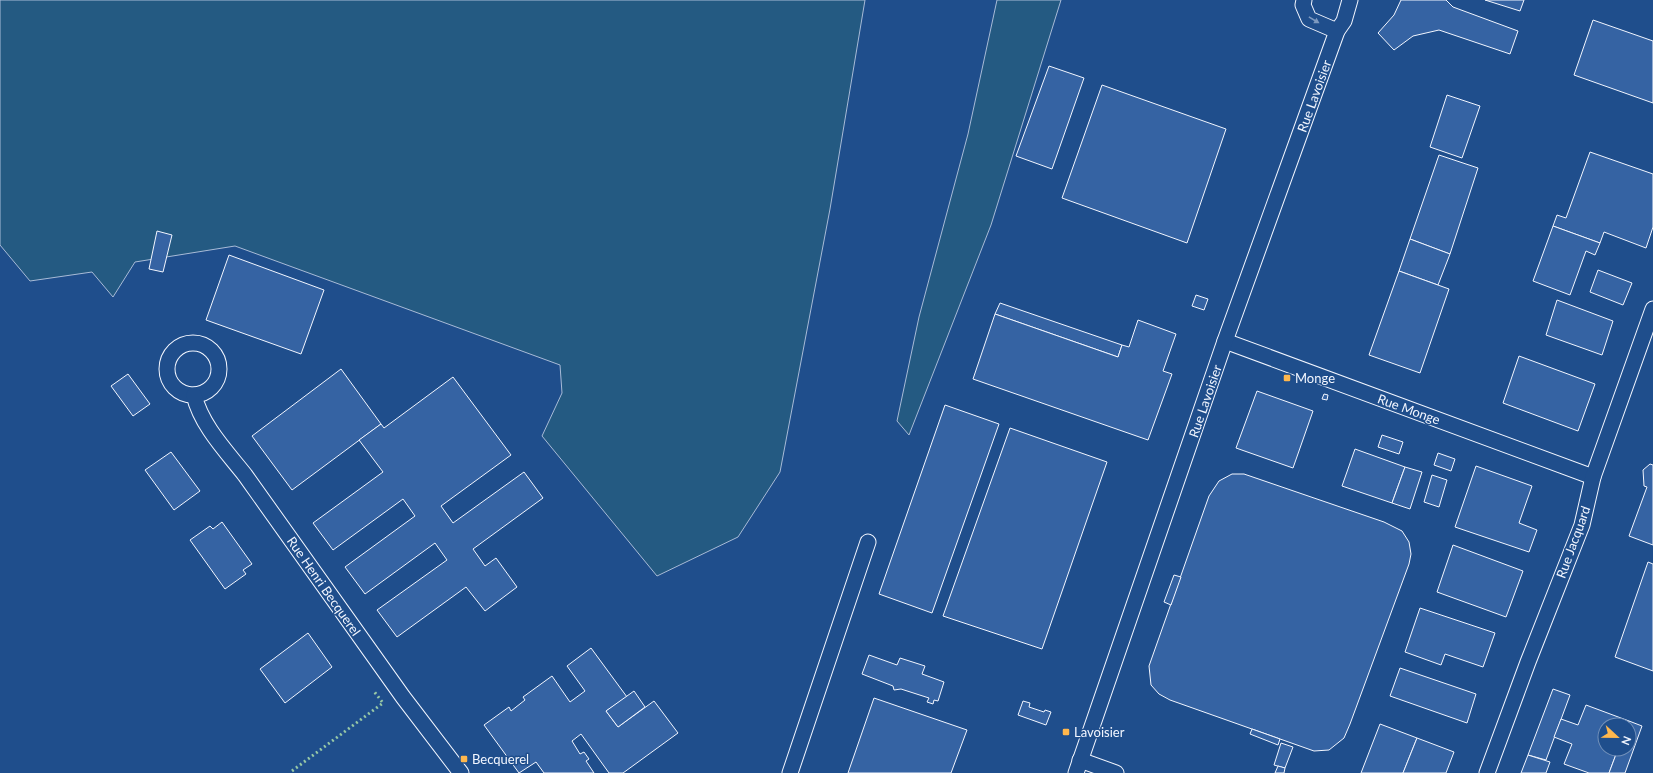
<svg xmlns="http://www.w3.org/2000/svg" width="1653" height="773" font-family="Lato,sans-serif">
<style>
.green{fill:#245a82;stroke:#a8bbd7}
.building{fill:#3563a3;stroke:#f2f6ff}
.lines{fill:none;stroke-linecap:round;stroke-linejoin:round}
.minor-casing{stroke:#f2f6ff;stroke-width:17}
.minor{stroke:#1f4e8c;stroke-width:15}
.hedge{stroke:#97c8a6;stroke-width:3;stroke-dasharray:2 3;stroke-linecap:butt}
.oneway{fill:#7e9ac0}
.poi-dot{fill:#ffb74d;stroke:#1f4e8c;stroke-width:1.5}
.labels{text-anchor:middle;stroke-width:3;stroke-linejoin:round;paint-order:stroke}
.street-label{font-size:13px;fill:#f2f6ff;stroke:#1f4e8c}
.poi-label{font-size:13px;fill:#f2f6ff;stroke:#1f4e8c;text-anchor:start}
</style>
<rect width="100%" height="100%" fill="#1f4e8c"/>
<g class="green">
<path d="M 0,0 L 865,0 L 830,209 L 780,472 L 738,537 L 657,576 L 542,436 L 562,393 L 560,365 L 235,246 L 135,262 L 113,297 L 92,272 L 30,281 L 0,245 Z"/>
<path d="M 997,0 L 1061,0 L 991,225 L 909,435 L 897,421 L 919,317 L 968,134 Z"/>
</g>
<g class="building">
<path d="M 1401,0 L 1446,0 L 1453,7 L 1518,31 L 1510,54 L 1439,30 L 1413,36 L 1394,50 L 1378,33 L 1394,15 Z"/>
<path d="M 1485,0 L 1524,0 L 1520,11 Z"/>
<path d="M 1593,20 L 1653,41 L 1653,103 L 1574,75 Z"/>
<path d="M 1049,66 L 1084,78 L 1052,169 L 1016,156 Z"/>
<path d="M 1102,85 L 1226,129 L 1187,243 L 1062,198 Z"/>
<path d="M 1447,95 L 1480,106 L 1462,158 L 1430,147 Z"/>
<path d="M 1590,152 L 1653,174 L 1653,227 L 1646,248 L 1604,232 L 1600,243 L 1553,226 L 1557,215 L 1566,218 Z"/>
<path d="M 1439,155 L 1478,168 L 1450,254 L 1410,239 Z"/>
<path d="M 1553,226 L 1600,243 L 1595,255 L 1586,251 L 1570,295 L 1533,281 Z"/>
<path d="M 157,231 L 172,235 L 163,272 L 149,269 Z"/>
<path d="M 1410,239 L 1450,254 L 1438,285 L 1399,271 Z"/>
<path d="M 229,255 L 324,290 L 301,354 L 206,320 Z"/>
<path d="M 1598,270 L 1632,283 L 1623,305 L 1590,292 Z"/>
<path d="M 1399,271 L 1449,289 L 1420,373 L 1369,355 Z"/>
<path d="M 1196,295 L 1208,299 L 1204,310 L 1192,306 Z"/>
<path d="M 1557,300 L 1613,321 L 1602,355 L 1546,335 Z"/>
<path d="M 1000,303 L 1122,345 L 1118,357 L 995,314 Z"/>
<path d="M 995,314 L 1118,357 L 1122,345 L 1129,347 L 1138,320 L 1176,334 L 1163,371 L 1172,374 L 1148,440 L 973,379 Z"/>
<path d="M 1519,356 L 1595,384 L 1578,431 L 1503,403 Z"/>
<path d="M 341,369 L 381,424 L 292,490 L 252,436 Z"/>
<path d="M 128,374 L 150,404 L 133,416 L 111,386 Z"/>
<path d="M 453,377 L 511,455 L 441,506 L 453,523 L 524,472 L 543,498 L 473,549 L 485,566 L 496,558 L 517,587 L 485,611 L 466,587 L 397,637 L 377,610 L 447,560 L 435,543 L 365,594 L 345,567 L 415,516 L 403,499 L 333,550 L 313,523 L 383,472 L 359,440 L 381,424 L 384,428 Z"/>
<path d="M 1257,391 L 1313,411 L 1293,468 L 1236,448 Z"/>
<path d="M 1324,394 L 1328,395 L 1327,400 L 1322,399 Z"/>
<path d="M 945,405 L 999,424 L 932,613 L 879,594 Z"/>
<path d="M 1010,428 L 1107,462 L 1042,649 L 943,616 Z"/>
<path d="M 1382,435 L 1403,442 L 1399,454 L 1378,447 Z"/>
<path d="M 1355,449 L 1405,467 L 1392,503 L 1342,486 Z"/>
<path d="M 171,452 L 200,491 L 174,510 L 145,470 Z"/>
<path d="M 1438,453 L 1455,459 L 1451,471 L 1434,465 Z"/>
<path d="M 1650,464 L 1653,465 L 1653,545 L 1629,536 L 1647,487 L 1644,486 L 1643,470 Z"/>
<path d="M 1476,466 L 1532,486 L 1519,523 L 1537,530 L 1529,552 L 1455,527 Z"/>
<path d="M 1405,467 L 1422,472 L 1410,509 L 1392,503 Z"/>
<path d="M 1232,474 L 1244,474 L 1384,522 L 1402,531 L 1409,542 L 1411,554 L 1409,564 L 1350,724 L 1344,738 L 1329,750 L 1314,751 L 1170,700 L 1159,694 L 1151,685 L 1149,666 L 1209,496 L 1219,481 Z"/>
<path d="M 1432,475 L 1447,480 L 1439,507 L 1424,502 Z"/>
<path d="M 222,522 L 252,564 L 243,570 L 246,574 L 225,589 L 190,540 L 210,526 L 213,529 Z"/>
<path d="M 1453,545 L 1523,571 L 1506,617 L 1437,592 Z"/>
<path d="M 1648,562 L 1653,564 L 1653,671 L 1615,657 Z"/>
<path d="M 1174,575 L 1181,577 L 1171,605 L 1164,602 Z"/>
<path d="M 1420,608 L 1495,633 L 1483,667 L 1445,654 L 1441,665 L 1405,652 Z"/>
<path d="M 308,633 L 332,667 L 285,703 L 260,669 Z"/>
<path d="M 591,648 L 627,697 L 606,711 L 618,727 L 654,701 L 678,733 L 623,773 L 609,773 L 581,734 L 572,741 L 580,754 L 584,752 L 589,759 L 586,761 L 594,773 L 544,773 L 536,762 L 519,773 L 484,725 L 509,707 L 511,711 L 525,700 L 523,697 L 552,676 L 570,702 L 585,691 L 567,666 Z"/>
<path d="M 869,655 L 897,665 L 900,658 L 925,666 L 922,674 L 944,682 L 938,701 L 934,700 L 933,704 L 927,702 L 929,698 L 901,689 L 894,690 L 893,686 L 862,674 Z"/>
<path d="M 1400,668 L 1476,694 L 1467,723 L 1390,696 Z"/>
<path d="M 1553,689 L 1570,695 L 1546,760 L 1528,755 Z"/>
<path d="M 634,691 L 645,707 L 618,727 L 606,711 Z"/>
<path d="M 874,698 L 967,730 L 951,773 L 848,773 Z"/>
<path d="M 1023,701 L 1030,703 L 1029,707 L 1044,712 L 1045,710 L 1051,712 L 1046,725 L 1018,715 Z"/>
<path d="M 1586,705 L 1629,721 L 1627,725 L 1605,725 L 1605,749 L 1618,749 L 1609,773 L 1589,773 L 1564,764 L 1572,744 L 1554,737 L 1561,719 L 1578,725 Z"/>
<path d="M 1629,721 L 1642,726 L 1625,773 L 1609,773 L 1618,749 L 1629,749 L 1629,725 L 1627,725 Z"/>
<path d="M 1380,724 L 1417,738 L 1403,773 L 1361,773 Z"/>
<path d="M 1252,729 L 1280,739 L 1278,745 L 1250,734 Z"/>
<path d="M 1417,738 L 1454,752 L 1446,773 L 1403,773 Z"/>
<path d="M 1281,743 L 1293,747 L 1285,768 L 1274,765 Z"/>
<path d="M 1528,755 L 1550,762 L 1546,773 L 1521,773 Z"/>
<path d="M 1278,766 L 1285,768 L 1284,773 L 1275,773 Z"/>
</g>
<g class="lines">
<g class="minor-casing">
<g id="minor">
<path d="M 1304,0 L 1303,5 L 1309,19 L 1337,31"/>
<path d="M 1225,341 L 1593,477"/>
<circle cx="193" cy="369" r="26"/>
<path d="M 194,395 C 201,425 226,451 245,475 L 403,697 L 461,773"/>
<path d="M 1080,760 L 1116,773"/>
<path d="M 790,773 L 868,542"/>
<path d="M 1076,773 L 1225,341 L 1337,31 L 1344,21 L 1350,0"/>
<path d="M 1487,773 L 1528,662 L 1582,525 L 1593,477 L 1653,309"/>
</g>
</g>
<use href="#minor" class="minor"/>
<path class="hedge" d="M 292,771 L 383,703 L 373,690"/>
</g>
<defs><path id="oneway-solid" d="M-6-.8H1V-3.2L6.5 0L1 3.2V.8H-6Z"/></defs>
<use class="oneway" href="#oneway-solid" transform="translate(1314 20) rotate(31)"/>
<g class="poi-dot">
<rect x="1283" y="374" width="8" height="8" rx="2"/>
<rect x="1062" y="728" width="8" height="8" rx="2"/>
<rect x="460" y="755" width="8" height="8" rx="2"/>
</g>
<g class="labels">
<g class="street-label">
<text transform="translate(1314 96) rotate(-70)" y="5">Rue Lavoisier</text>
<text transform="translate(1205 401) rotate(-71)" y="5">Rue Lavoisier</text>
<text transform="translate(1409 409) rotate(20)" y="5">Rue Monge</text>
<text transform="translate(1573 542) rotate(-70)" y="5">Rue Jacquard</text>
<text transform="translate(324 586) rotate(55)" y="5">Rue Henri Becquerel</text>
</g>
<g class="poi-label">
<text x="1295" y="383">Monge</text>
<text x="1074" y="737">Lavoisier</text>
<text x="472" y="764">Becquerel</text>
</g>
</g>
<g transform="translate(1617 737) rotate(112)"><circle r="19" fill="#1f4e8c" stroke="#7391ba"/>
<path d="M0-3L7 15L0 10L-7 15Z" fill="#ffb74d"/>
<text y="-6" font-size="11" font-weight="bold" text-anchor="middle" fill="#f2f6ff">N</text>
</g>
</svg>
